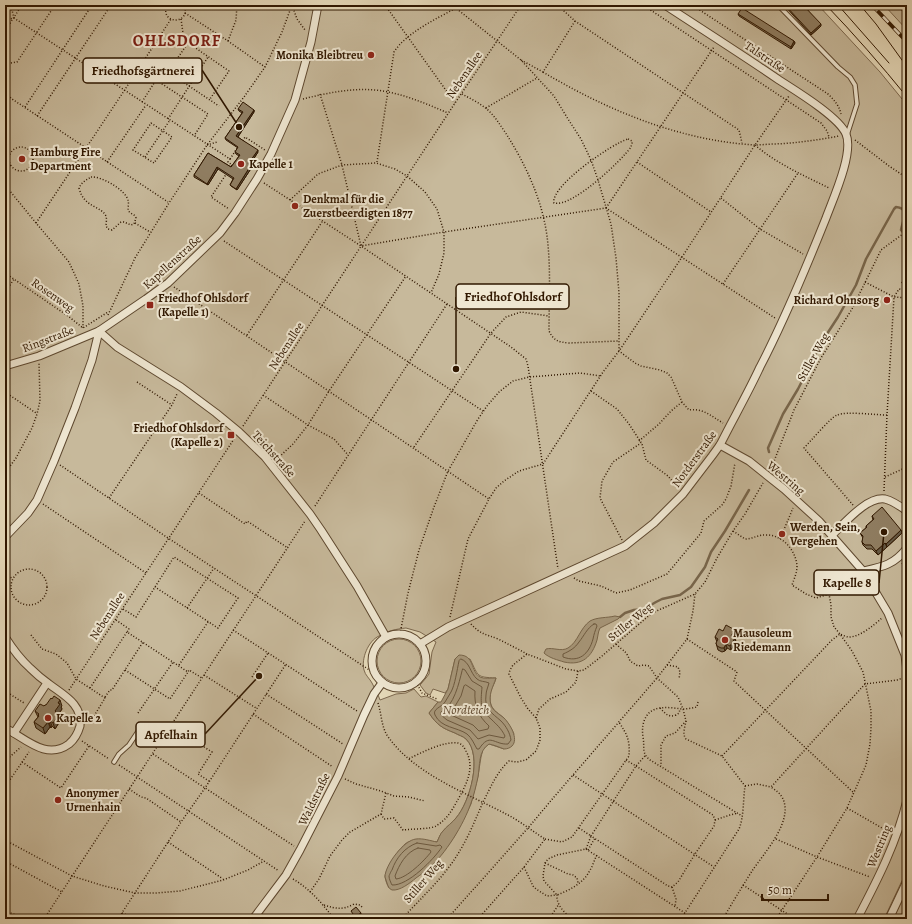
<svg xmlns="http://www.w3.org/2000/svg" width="912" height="924" font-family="Alegreya,serif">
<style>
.green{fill:#c7b99b;stroke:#7c684e;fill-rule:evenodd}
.water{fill:#a8987b;stroke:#78654a}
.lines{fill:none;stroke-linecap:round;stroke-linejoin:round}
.shore{stroke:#6c583e;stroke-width:1}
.stream{stroke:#78654a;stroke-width:2.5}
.service-casing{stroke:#5e482f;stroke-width:5.5}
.minor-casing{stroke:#5e482f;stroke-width:9}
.path{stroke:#311801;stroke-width:1.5;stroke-dasharray:1 2;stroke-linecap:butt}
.service{stroke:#efe7d2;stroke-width:3.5}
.minor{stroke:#efe7d2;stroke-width:7}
.tram{stroke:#311801;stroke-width:1}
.rail-casing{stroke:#311801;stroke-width:4}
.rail{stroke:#efe7d2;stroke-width:2.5;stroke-dasharray:8;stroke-linecap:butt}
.wall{fill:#7b6c53;stroke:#311801}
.shaded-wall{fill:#645844;stroke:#311801}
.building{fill:#8f7d61;stroke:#311801}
.poi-dot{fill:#8f2418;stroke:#efe7d2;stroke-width:1.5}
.labels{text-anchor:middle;stroke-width:4;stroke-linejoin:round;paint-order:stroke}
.poi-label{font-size:12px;font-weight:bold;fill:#311801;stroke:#efe7d2;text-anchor:start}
.street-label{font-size:12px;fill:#311801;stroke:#efe7d2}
.water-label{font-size:13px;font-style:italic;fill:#614b32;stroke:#efe7d2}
.district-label{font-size:16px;font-weight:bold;letter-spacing:1px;fill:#7a1f14;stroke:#efe7d2}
.leader{fill:none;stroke:#311801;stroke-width:1.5}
.callout-dot{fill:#311801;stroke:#efe7d2;stroke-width:1.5}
.callout{fill:#efe7d2;stroke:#311801;stroke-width:1.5}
.callout-label{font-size:13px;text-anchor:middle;font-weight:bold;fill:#311801}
</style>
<rect width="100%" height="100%" fill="#e6daba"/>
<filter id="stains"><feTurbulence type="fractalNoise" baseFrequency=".005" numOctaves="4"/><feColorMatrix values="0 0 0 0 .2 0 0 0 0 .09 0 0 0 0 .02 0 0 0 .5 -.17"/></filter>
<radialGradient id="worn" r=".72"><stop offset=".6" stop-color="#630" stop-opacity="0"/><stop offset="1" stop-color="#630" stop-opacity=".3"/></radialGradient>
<g class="green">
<path d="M 5,5 L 818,5 L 880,72 L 907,105 L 907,870 L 884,919 L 5,919 ZM 406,628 L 420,632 L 436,642 L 432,652 L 429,674 L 426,678 L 420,685 L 426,693 L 430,695 L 433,689 L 445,693 L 448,689 L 455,659 L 470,659 C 479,677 476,677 496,678 C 495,684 490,689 490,696 C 489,709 496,711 504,718 C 508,723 512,729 514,734 L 504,749 L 489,744 L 483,749 L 481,757 L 478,776 L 471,804 L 454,837 L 444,851 L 429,869 L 389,888 C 387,885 385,879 385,876 C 386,868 401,845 408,842 C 413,840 432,841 437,842 C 439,838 440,834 443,831 C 447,826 452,823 456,818 C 470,802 483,756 466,739 C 463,736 458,735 455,733 C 442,728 437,725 429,713 L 438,702 L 426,696 L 421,697 L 414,689 L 406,693 L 396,694 L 380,700 C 378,694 375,689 372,683 C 370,679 365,675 364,670 C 361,659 368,641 379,636 C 387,631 396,629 406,628 Z"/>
<path d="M 884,5 L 897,5 L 907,16 L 907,30 Z"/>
<circle cx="399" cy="661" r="22"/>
<path d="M 907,889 L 907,919 L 893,919 Z"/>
</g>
<g class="water">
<path d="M 615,616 L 620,617 L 618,619 L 600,628 C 598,632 598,636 597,640 C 592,657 582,666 564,662 C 558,660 549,658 544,653 L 546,649 C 553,647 561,652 568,648 C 578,642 580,628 590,621 C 597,617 607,618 615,616 Z"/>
<path d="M 459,655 C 475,655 470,671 480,677 C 484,679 491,678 496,678 C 493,687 488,695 491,705 C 493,711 499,714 504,718 C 510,724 519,739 512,746 C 510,748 507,749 504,749 C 499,747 494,745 489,744 C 478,751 480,766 478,777 C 476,786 474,795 471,803 C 464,824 445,855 428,869 C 425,872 420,875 416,878 C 410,883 400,891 392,890 C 389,889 388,886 387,883 C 386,881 386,879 385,877 C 385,865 404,840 416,839 C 423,838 431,841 437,842 C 439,838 440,834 443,831 C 447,826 452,823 456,818 C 470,802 483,755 466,739 C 463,736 458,735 455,733 C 442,728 437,725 429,713 L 438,702 L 441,702 L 448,689 L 455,659 Z"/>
</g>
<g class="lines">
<g class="shore">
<path d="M 594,624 L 596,624 L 597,626 C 595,631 594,634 593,639 C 589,654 579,663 563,657 L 563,654 C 570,651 575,648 579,642 C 584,636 587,628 594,624 Z"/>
<path d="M 461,659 C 470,662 470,673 477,679 C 480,682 485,681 489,683 C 488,687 486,691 486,695 C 484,709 492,713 501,721 C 506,726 510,733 511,740 L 508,744 C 494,745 490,732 479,749 L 477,749 C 474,744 472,738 467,734 C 457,727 441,728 435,715 C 432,709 442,707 445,702 C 447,699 449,695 451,692 C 455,685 457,670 459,661 Z"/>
<path d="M 463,669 L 465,670 L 472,681 L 482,687 C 481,701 479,709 491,719 C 497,725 501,728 505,736 L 504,738 L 489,735 L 478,739 L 470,730 L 447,720 L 441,715 L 441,712 C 454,706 459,683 462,671 Z"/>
<path d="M 466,685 L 475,691 C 474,705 478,716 489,726 L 488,729 L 479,731 L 473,725 L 451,715 L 451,713 L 461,696 L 464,686 Z"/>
<path d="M 417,843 L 436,846 L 440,845 L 442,847 C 434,859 408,886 392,885 C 391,883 389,879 389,876 C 389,876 391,871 392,870 C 396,858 405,847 417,843 Z"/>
<path d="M 418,848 L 430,850 L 431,852 C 424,861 407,878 396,879 L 395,876 C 399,865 406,852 418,848 Z"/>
</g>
<g class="stream">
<path d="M 769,452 L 768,448 L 783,414 L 798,389 L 823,340 L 838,317 L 856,285 L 866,259 L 894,209 L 896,207 C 911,208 902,222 901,230 L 907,237"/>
<path d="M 620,617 L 625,613 L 634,610 L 644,609 L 656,602 L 662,599 L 680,595 L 691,587 L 705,567 L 711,552 L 725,531 L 749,490"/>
</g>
<g class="service-casing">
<g id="service">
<path d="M 778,5 L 838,67 L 850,77 L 855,85 L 857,104 L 847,135"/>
<path d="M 674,11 L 677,5"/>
<path d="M 114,762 L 119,754 L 129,745 L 139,730"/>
</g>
</g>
<g class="minor-casing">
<g id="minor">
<path d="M 99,331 L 117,347 L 181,387 L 216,413 L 239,432 L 265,457 L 310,514 L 321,530 L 357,586 L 386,637"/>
<path d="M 5,366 L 39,356 L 99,331 L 146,299 L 168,283 L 220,233 L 235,213 L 257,179 L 271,154 L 295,100 L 311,42 L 318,5"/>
<path d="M 720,445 L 749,461 L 784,489 L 819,521 L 863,571 L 888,613 L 905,655 L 907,671"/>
<path d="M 832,535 C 844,524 867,496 885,499 C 893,501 900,506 907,511"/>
<path d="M 5,537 L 28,513 L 37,500 L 54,461 L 75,408 L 92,360 L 99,331"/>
<path d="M 863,571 C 882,567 894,565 907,548"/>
<circle cx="399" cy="661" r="27"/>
<path d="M 5,637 C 12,648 20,659 30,668 C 36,674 42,679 49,684 C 63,695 83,704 80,726 C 78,733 75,739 69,744 C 46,761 25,738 5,728"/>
<path d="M 420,644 L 448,627 L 625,546 L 654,523 L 683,494 L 712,456 L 720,445 C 733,419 748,393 760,367 C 785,319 806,268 826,218 C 833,199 854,153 846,134 C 839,117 796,91 779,80 C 741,54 703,30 665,5"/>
<path d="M 14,733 L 47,683"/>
<path d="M 253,919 L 286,875 L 300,850 L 338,776 L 364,715 L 374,694 L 382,683"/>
<path d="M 857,919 C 877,881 897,842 907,800"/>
<path d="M 889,919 L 907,881"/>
</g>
</g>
<g class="path">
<path d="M 167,5 C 159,25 192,25 184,5"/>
<path d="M 292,5 L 297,19 L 305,30"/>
<path d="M 385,5 L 455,103"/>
<path d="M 452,5 L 521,60"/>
<path d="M 562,5 L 564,11 L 575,21 L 739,130 L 742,143"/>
<path d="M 643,5 L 821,123 L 827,131 L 829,137"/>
<path d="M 692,5 L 828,94 C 834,100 839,105 841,114"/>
<path d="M 5,10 L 9,9 L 12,10 L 14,18"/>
<path d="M 185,13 L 228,41 L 265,67"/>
<path d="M 181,19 L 184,40 L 229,71 L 210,99"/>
<path d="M 5,20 L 14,18 L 230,159 L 228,162 L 232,165 L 230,168"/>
<path d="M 575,21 L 543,72 L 521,60 L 554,96 L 568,119 L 581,139 L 591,160 L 598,180 L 611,224 L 616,258 L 619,293 L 619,351 L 635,363 L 641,366 L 660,370 L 667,373 L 671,377 L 682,402 L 689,410 C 703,408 711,416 723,423"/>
<path d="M 5,31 L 22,5"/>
<path d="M 228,41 L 236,20 L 237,5"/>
<path d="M 5,64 L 17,62 L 55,5"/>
<path d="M 159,66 L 219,106"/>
<path d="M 168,72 L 188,43"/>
<path d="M 543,72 C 607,110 678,140 754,145 C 761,145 768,144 775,144 C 797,143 818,140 839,136"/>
<path d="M 5,87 L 6,93 L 12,99 L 168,202"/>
<path d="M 320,94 L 342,165 L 361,246 L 444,232 L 606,208 L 775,318"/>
<path d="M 462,94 C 471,99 482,104 490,112 C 496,118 500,125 505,132 C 525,163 542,199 547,236 C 551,267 549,299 549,331 C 554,341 558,342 569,343 L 619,341"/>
<path d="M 303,99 C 331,92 360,86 388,92 C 409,96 429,105 448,113"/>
<path d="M 142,102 L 156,80 L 208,114 L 194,136"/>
<path d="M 25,107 L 92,5"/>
<path d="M 486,108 L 537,78"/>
<path d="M 37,116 L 111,5"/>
<path d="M 168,119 L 208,57"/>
<path d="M 151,123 L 172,137 L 154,163 L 133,150 Z"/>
<path d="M 628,139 L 632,141 L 632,143 L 631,147 C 621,161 572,208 554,203 C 550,186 613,143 628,139 Z"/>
<path d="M 855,140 L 889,166 L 907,178"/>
<path d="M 243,141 L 245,137 L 265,150"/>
<path d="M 207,145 L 217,142"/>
<path d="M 755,145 C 777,164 803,175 829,188"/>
<circle cx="21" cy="159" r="12"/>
<path d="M 145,157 L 170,120"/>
<path d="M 230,159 L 238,147"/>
<path d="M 107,162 L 146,105"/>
<path d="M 377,162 L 394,52 C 406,33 436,19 456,8"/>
<path d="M 637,162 L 711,212"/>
<path d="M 5,169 L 11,165"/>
<path d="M 227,173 L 211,197 L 229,209"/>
<path d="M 91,177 C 102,176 125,190 128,200 C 129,203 128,207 128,210 C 130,214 135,214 136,218 L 134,224 L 131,225 L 124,222 L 121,222 L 112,230 L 108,229 L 106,226 C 106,223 107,219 106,216 C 100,205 84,208 79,188 C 81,183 86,180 91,177 Z"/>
<path d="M 264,183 L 361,246 L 511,347 L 526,359 L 528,366 L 558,569"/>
<path d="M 5,185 L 36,223 L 69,262 L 79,284 L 83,306 L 83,328"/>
<path d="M 721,198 L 760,229 L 803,254"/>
<path d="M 290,200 L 318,174 L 342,165 L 376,163 L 395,169 L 407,176 L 425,192 L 437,209 L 444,232 L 444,253 L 439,274 L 431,293"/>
<path d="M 606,208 L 714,47"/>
<path d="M 36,223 L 124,91 L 171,19"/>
<path d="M 135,223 L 150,232"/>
<path d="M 224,241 L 483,411"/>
<path d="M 5,273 L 68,316 L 83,328 L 108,312"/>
<path d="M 865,282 L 894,297 L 907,298"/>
<path d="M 723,284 L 798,173"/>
<path d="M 174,287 L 489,499"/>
<path d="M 5,293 L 14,279"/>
<path d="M 108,315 L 135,258 L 169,203 L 207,145 L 244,97 L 265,67 L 282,32 L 292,5"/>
<path d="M 247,335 L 322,222"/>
<path d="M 137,382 L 172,405"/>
<path d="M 591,391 L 617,409 L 629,424 L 642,444 L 646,460 L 668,476 L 678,488"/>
<path d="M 5,392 L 36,413"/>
<path d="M 263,395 L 308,425 L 334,439 L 348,455"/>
<path d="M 243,426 L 455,103 L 497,41 L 521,5"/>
<path d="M 639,441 L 659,424 L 671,411 L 682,402"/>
<path d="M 414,447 L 491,333 L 506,317 L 521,312 L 549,316"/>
<path d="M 277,459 L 293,444 L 308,425 L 329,391 L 406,276"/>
<path d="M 60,465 L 168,538 L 374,673"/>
<path d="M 771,469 L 794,410 L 821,358 L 852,309 L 881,250 L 907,231"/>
<path d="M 5,473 L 16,458 L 32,428 L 37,414 L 40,401 L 39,363"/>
<path d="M 885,477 L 907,467"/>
<path d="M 884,491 L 887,415 L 894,297 L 899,289 L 903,290 L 904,284 L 900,281"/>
<path d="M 199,493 L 245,524 L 247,521 L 288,548"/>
<path d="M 109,498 L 172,405 L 177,394"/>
<path d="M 43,504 L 146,573"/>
<path d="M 853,505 L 804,448 C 811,441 829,419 837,415 C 847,411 875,415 887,415"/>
<path d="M 315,506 L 447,304"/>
<path d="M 733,531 L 745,539 C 753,539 759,534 767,535 C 783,535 796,551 797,566 C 797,573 794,579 792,585 L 806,594 L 816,598 L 829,594 L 857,574"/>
<path d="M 780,539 L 793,508"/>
<path d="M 622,540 L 600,498 L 602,481 L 613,462 L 641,443"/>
<path d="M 902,563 L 907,570"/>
<circle cx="29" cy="587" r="18"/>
<path d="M 5,575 L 12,578"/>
<path d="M 574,578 L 579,581 L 601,586 L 616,593 L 630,590 L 667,574 L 701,533 L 704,521 L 722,505 L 726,499 L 731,486 L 735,463"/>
<path d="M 187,608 L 214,568"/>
<path d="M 123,609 L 136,617 L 174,557 L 238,598 L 218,628 L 155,587"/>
<path d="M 450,617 L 468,539 L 489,499 L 496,488 L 504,481 L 519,471 L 543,464 L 603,372 L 619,351 L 682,257 L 755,145 L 789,96"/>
<path d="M 116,620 L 129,629 L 127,632 L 188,672 L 189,670 L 202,678"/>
<path d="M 471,624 C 481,635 486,634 498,639 C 508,644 518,649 527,654"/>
<path d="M 233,630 L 357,711"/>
<path d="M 400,634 L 408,593 L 419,550 L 434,507 L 448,471 L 478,419 L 487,406 L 499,392 L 513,381 L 529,377 L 580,373 L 601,376"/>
<path d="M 31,635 L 42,649 L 56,654 L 67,663 L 76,679 L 105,698 L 91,721 L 88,721"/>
<path d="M 687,639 L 737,672 L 734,681 L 854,793"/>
<path d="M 616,644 C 624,652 626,650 630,661 L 638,666 L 644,665 L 649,666 L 657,678 L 678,697 L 683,709 L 686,721 L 675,733 L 666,736 L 661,745 L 661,766"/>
<path d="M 179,665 L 208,622"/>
<path d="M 667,665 L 678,667 L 680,672 L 679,679"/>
<path d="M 125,670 L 170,699 L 188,672"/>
<path d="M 204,675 L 256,708"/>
<path d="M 252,677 L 268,653"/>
<path d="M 416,682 L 422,693 L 437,699"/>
<path d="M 90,688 L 127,632"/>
<path d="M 69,690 L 234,439"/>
<path d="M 5,691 L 24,703"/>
<path d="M 266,694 L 343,744"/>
<path d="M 105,697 L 110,690 L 112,690 L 143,642"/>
<path d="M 698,702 L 697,707 C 692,708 687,709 682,709 C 675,708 667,707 660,708 C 645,710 641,724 643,737 C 645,747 641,753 650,760 L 742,816"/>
<path d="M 378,703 C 382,715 381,728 389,738 C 415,774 468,794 506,814 C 520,821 532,831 545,839 L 524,867 L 478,919"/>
<path d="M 660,708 C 665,713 668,718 676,715 L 679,713 L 680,709"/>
<path d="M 138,713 L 173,662"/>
<path d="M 253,714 L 333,767"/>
<path d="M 536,718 L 539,709 L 550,699 L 566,692 L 576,682 L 578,671"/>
<path d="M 171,726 L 212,752 L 198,774 L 209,781"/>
<path d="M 82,741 L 109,759"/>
<path d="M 153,754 L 294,846"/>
<path d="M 722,756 L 832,640 L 840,634 C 843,635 846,637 849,637 C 860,637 874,625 882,618"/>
<path d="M 626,760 L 636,766 L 645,756"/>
<path d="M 5,761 L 21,747"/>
<path d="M 22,762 L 61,788 L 89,746"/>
<path d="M 119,765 L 279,871"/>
<path d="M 636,766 L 713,815 L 715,820 L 714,826 L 710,832 L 695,854 L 678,882 L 672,887 L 668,886 L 591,836 Z"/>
<path d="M 573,775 L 714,867"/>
<path d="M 345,779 L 356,784 L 381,791 L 394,796 L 409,797 L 425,801"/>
<path d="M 745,786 L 757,784 L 771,787 L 865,684 L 897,680 L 903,678"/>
<path d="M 5,787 L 29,752"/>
<path d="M 129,789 L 141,797 L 146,798 L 181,822"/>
<path d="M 847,808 L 889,832"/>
<path d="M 381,814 L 384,819 L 394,818 L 403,830 C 410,829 432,829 436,826 C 446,820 451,812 456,803 C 465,787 476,769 466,751 C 464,747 462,744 458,743 C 443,741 421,753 408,759"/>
<path d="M 715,820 L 730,815 L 738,813"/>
<path d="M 579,828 L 591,836 L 586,849 L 557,855 L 548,859 L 545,863 L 543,876 L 544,881 L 557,895 C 570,890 584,883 590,870 C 593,866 594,860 597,855"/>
<path d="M 545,839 L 562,842 L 572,837 L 629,756 C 630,739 627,735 619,722"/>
<path d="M 776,839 L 817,857 L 870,877"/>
<path d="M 5,840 L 72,876 L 104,886 L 135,893 L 156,893 L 180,891 L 223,880 L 248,870 L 264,861"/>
<path d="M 168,842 L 223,879"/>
<path d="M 586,849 L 685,913"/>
<path d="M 588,850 L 595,838"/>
<path d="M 5,861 L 62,892"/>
<path d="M 545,863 L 568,874 L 573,875 L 577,878 L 578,883"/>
<path d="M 524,867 L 533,886 L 536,889 L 547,896 L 557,895 C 556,905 565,913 572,919"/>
<path d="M 293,879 C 310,889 322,903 334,919"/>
<path d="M 743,885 L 795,919"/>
<path d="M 672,887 L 676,899 L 675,907"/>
<path d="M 310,892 L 319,879 L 330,856 L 342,840 L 350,832 L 381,814 L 386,793"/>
<path d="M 324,905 C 336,909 343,910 354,904 L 360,905 L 363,908"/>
<path d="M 5,911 L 16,915 L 23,919"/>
<path d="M 122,913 L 127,915 L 146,919"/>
<path d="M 44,919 L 305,521"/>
<path d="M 118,919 L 181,822 L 205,788 L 286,664"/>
<path d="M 402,919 C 419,900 442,879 456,857 C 467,840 475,821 483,802 C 491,787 496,773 509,761 L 517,762 L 526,760 L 536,751 L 540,740 L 540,728 L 536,718 L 528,709 L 521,698 L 509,674 L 510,670 L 513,665 L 527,654 L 566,669 L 578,671 L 584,670 L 602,656 L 652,613 L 695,594 L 705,582 L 717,558 L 733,531 L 745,514 L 763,483"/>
<path d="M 447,919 L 528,828 L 554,797 L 657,678 L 687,639 L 693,611 L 695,594"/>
<path d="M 549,919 L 559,904"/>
<path d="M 681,919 L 739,829 C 744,817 743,800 745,786 L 722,756 L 686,739 C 682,734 685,727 686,721"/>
<path d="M 723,919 C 732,903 742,887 752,871 C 764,853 795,820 782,797 C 779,792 775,790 771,787"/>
<path d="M 776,919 L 817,857 L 847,808 L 866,765 L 870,744 L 871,728 L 871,711 L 863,672 L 852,651 L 840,634 L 834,627 L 831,617 L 831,605 L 829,594"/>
</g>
<use href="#service" class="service"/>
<use href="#minor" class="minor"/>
<g class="tram">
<path d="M 826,5 C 854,34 881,65 907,97"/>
<path d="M 838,5 L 889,63"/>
<path d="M 860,5 L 876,24 L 907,67"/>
</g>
<g class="rail-casing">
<path id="rail" d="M 872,5 L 907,42"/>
</g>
<use href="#rail" class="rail"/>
</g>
<g class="wall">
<path d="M 784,5 L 803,5 L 821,26 L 811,35 Z"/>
<path d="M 738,14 L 794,41 L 795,43 L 791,49 L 739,16 Z"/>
<path d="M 238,109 L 254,110 L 254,112 L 238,137 L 258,152 L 250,165 L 252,167 L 237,190 L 231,186 L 230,185 L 233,179 L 218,169 L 208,185 L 194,177 L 194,175 L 208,153 L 231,167 L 239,156 L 236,154 L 235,152 L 238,148 L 226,140 L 225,138 L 242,113 L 239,111 Z"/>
<path d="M 872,516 L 901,530 L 902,533 L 887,547 L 878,555 L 872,549 L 867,549 L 863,545 L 862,542 L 863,538 L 860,533 L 866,528 L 866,526 L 873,520 Z"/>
<path d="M 735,630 L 736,633 L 733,638 L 735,638 L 736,642 L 731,650 L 727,648 L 725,651 L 722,652 L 718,650 L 716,643 L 717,642 L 715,637 L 723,631 Z"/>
<path d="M 46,705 L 62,706 L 61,707 L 62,709 L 58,715 L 60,721 L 55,729 L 52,726 L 51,728 L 50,727 L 45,734 L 36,728 L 34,722 L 38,717 L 35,711 Z"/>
</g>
<g class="shaded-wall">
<path d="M 821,24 L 821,26 L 811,35 L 811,33 Z"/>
<path d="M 794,41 L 795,43 L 791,49 L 791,47 Z"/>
<path d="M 254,110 L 254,112 L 237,138 L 236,136 Z"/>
<path d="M 258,150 L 258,152 L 249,166 L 248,164 Z"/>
<path d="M 251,165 L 252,167 L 237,190 L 236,189 Z"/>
<path d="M 217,167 L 218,169 L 208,185 L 207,184 Z"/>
<path d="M 901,530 L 902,533 L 887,547 L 886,544 Z"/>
<path d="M 885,543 L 887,547 L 878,555 L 876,551 Z"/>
<path d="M 735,630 L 736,633 L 732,640 L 731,636 Z"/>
<path d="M 735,638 L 736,642 L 731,650 L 730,646 Z"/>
<path d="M 726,644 L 727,648 L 725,651 L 724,648 Z"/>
<path d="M 60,700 L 62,706 L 61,707 L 62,709 L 57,716 L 58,716 L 60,721 L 55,729 L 53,723 L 55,711 L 58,703 Z"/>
<path d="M 50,721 L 52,726 L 51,728 L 49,722 Z"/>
<path d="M 48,722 L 50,727 L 45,734 L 43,728 Z"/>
<path d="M 361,913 L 361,914 L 355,919 L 355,917 Z"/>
</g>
<g class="building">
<path d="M 785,5 L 803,5 L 821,24 L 811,33 Z"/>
<path d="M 742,8 L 794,41 L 791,47 L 738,14 Z"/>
<path d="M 243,102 L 254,110 L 236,136 L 258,150 L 248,164 L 251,165 L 236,189 L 230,185 L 234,178 L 217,167 L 207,184 L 194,175 L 208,153 L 231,167 L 240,155 L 235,152 L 238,147 L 225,138 L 243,112 L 238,109 Z"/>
<path d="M 882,507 L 901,530 L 886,544 L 885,543 L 876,551 L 871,545 L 865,545 L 862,542 L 863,536 L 860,533 L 867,527 L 866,526 L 874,519 L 872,516 Z"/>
<path d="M 726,625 L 735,630 L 731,636 L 735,638 L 730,646 L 726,644 L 724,648 L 721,648 L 717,646 L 716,643 L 718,639 L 715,637 L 719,629 L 723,631 Z"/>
<path d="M 54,696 L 60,700 L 58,703 L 60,704 L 55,711 L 56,712 L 55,713 L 58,716 L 53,723 L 50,721 L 49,722 L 48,722 L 43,728 L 34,722 L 39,716 L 38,715 L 39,714 L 35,711 L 40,704 L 44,706 L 45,705 L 46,705 L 51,698 L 52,699 Z"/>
<path d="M 907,902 L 907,919 L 903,919 Z"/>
<path d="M 356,907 L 361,913 L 355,917 L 351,911 Z"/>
</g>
<g class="poi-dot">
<circle cx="371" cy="55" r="4"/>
<circle cx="22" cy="159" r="4"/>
<circle cx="241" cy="164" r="4"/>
<circle cx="295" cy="206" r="4"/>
<circle cx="887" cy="300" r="4"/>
<rect x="146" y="301" width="8" height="8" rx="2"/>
<rect x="227" y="431" width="8" height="8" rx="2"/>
<circle cx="782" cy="534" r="4"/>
<circle cx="725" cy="640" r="4"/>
<circle cx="48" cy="718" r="4"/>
<circle cx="58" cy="800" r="4"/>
</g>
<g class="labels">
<g class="poi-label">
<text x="363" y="59" text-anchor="end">Monika Bleibtreu</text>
<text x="30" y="156">Hamburg Fire<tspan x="30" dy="14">Department</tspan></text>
<text x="249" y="168">Kapelle 1</text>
<text x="303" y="203">Denkmal für die<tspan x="303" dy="14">Zuerstbeerdigten 1877</tspan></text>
<text x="158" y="302">Friedhof Ohlsdorf<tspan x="158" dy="14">(Kapelle 1)</tspan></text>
<text x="879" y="304" text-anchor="end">Richard Ohnsorg</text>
<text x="223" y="432" text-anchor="end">Friedhof Ohlsdorf<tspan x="223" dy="14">(Kapelle 2)</tspan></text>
<text x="790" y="531">Werden, Sein,<tspan x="790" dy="14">Vergehen</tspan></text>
<text x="733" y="637">Mausoleum<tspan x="733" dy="14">Riedemann</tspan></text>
<text x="56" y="722">Kapelle 2</text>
<text x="66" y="797">Anonymer<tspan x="66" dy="14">Urnenhain</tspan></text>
</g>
<g class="street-label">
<text transform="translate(765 57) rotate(34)" y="4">Talstraße</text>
<text transform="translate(464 75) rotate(-56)" y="4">Nebenallee</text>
<text transform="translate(172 262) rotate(-42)" y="4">Kapellenstraße</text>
<text transform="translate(53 295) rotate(35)" y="4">Rosenweg</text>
<text transform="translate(48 339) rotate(-21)" y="4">Ringstraße</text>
<text transform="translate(286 346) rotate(-57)" y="4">Nebenallee</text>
<text transform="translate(813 357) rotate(-61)" y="4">Stiller Weg</text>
<text transform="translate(274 454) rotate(48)" y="4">Teichstraße</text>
<text transform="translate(694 459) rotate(-54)" y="4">Norderstraße</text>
<text transform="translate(786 478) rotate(40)" y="4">Westring</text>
<text transform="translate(107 616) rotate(-57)" y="4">Nebenallee</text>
<text transform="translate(630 622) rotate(-39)" y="4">Stiller Weg</text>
<text transform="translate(314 799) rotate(-64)" y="4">Waldstraße</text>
<text transform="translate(879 846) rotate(-68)" y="4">Westring</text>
<text transform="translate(423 881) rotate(-49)" y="4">Stiller Weg</text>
</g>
<g class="water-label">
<text x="466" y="714">Nordteich</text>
</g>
<g class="district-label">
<text x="177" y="46">OHLSDORF</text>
</g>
</g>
<path class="leader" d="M239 127L202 70M456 369L456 297M884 532L879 583M259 676L205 734"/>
<g class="callout-dot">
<circle cx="239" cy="127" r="4"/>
<circle cx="456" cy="369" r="4"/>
<circle cx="884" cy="532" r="4"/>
<circle cx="259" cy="676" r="4"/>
</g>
<g class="callout">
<rect x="83" y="58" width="119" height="25" rx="4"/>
<rect x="456" y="284" width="113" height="25" rx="4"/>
<rect x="814" y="570" width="65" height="25" rx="4"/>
<rect x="136" y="722" width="69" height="25" rx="4"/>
</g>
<g class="callout-label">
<text x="143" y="75">Friedhofsgärtnerei</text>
<text x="513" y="301">Friedhof Ohlsdorf</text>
<text x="847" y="587">Kapelle 8</text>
<text x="171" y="739">Apfelhain</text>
</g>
<rect width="912" height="924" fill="none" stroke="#e6daba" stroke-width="20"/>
<rect x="6" y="6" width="900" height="912" fill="none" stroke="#311801" stroke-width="2"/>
<rect x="10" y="10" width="892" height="904" fill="none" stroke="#311801"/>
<path d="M762 894v6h66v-6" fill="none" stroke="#311801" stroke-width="2"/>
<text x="768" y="894" font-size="12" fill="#311801" stroke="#efe7d2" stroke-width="3" paint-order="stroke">50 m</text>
<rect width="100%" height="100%" filter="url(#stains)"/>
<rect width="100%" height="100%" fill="url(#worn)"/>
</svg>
